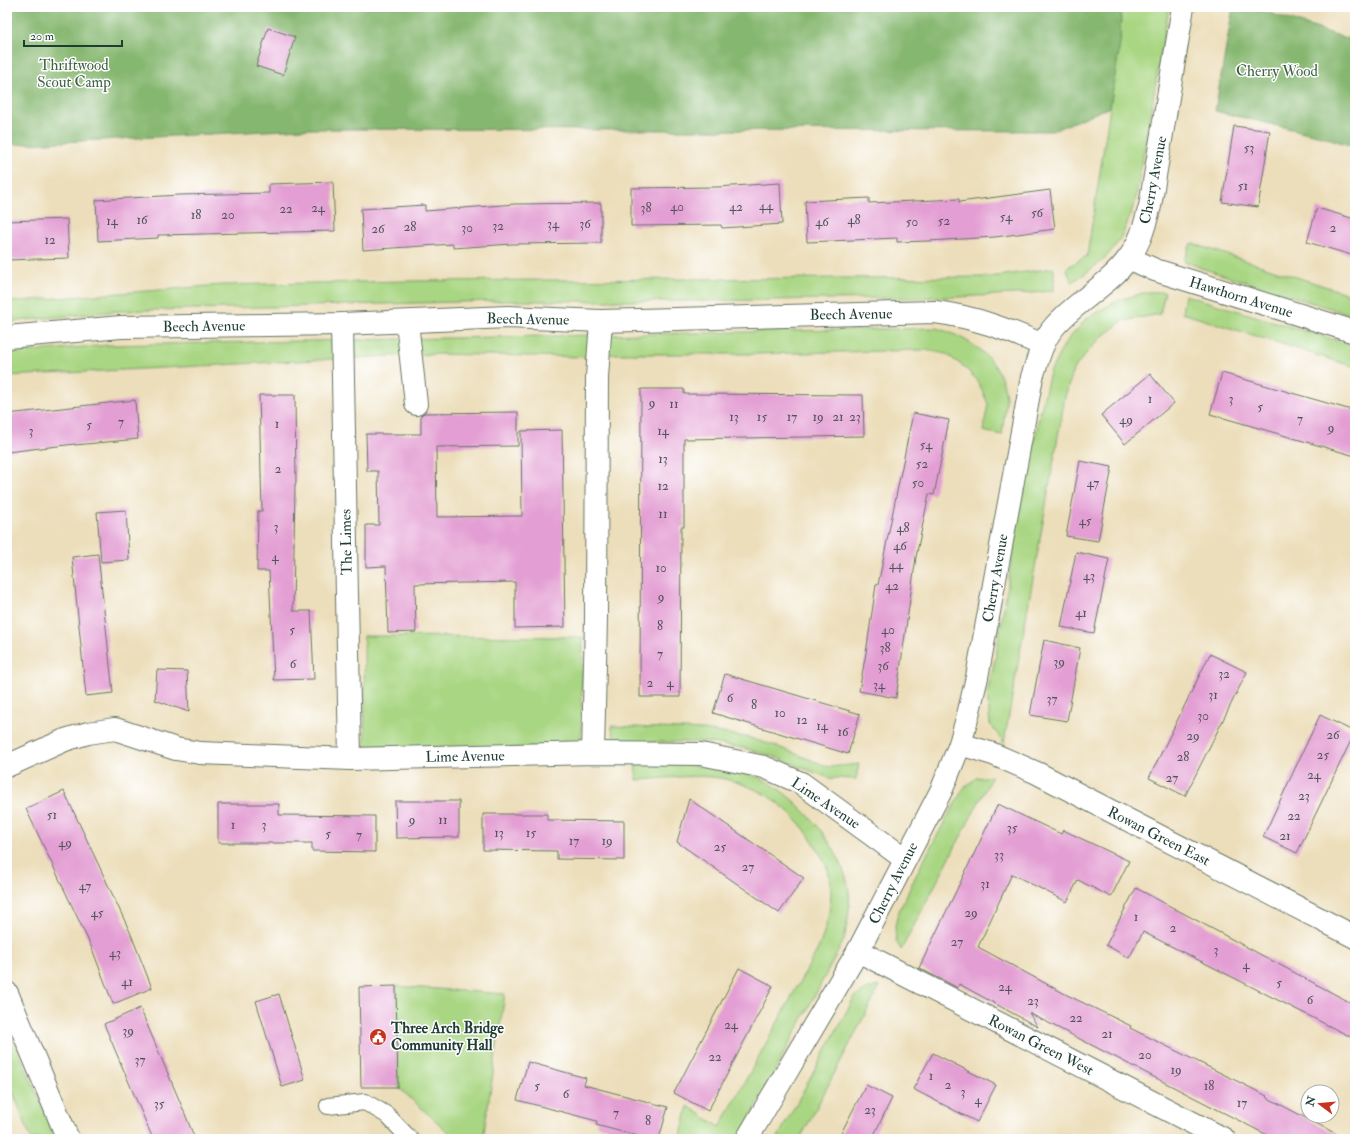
<svg xmlns="http://www.w3.org/2000/svg" width="1362" height="1146" font-family="'IM FELL Double Pica',serif">
<style>
.green{fill:#a9d682;stroke:#648a5b}
.forest{fill:#86b770;stroke:#527a52}
.building{fill:#e39ed3}
.lines{fill:none;stroke-linecap:round;stroke-linejoin:round}
.service-casing{stroke:#677563;stroke-width:18}
.minor-casing{stroke:#677563;stroke-width:24}
.service{stroke:#fff;stroke-width:16}
.minor{stroke:#fff;stroke-width:22}
.labels{text-anchor:middle;stroke-width:3;stroke-linejoin:round;paint-order:stroke}
.number-label{font-size:13px;fill:#50555c}
.park-label{font-size:15px;fill:#426348;stroke:#fff}
.street-label{font-size:15px;fill:#1f3d34;stroke:#fff}
.poi-label{font-size:15px;font-weight:bold;fill:#1f3d34;stroke:#fff;text-anchor:start}
</style>
<rect width="100%" height="100%" fill="#fff"/>
<filter id="ink" filterUnits="userSpaceOnUse"><feTurbulence type="fractalNoise" baseFrequency=".025" numOctaves="2"/><feDisplacementMap in="SourceGraphic" scale="8" xChannelSelector="R" yChannelSelector="G"/><feConvolveMatrix kernelMatrix="1 2 1 2 8 2 1 2 1" color-interpolation-filters="sRGB"/></filter>
<filter id="wash" filterUnits="userSpaceOnUse"><feTurbulence type="fractalNoise" baseFrequency=".012" numOctaves="4" result="noise"/><feDisplacementMap in="SourceGraphic" scale="16" xChannelSelector="R" yChannelSelector="G"/><feGaussianBlur stdDeviation="0.9" result="paint"/><feColorMatrix in="noise" values="0 0 0 0 0 0 0 0 0 0 0 0 0 0 0 0 0 1.4 0 .05"/><feComposite in="paint" operator="in"/></filter>
<g filter="url(#wash)">
<rect width="100%" height="100%" fill="#ecdeba"/>
<g class="green">
<path d="M 1121,7 L 1169,7 L 1136,197 C 1123,243 1112,257 1072,282 L 1066,268 L 1087,256 L 1120,43 Z"/>
<path d="M 1191,243 L 1355,296 L 1355,316 L 1204,269 L 1184,261 Z"/>
<path d="M 1054,268 L 1054,290 L 1033,293 L 958,297 L 702,301 L 497,301 L 118,311 L 7,322 L 7,302 L 222,285 L 406,281 L 990,277 Z"/>
<path d="M 1147,292 L 1165,292 L 1160,314 L 1123,321 L 1105,334 L 1088,351 L 1073,370 L 1065,397 L 1004,743 L 990,724 L 987,693 L 996,655 L 1026,473 L 1050,372 L 1065,343 L 1086,319 L 1119,300 Z"/>
<path d="M 1185,295 L 1355,346 L 1355,367 L 1182,313 Z"/>
<path d="M 936,328 C 972,338 1007,363 1006,404 C 1005,414 1003,425 1002,435 L 983,431 L 988,404 L 978,381 L 963,366 L 946,354 L 927,350 L 754,354 L 615,354 L 587,357 L 432,354 L 7,376 L 7,353 L 110,345 Z"/>
<path d="M 364,636 L 583,637 L 581,740 L 575,748 L 365,748 Z"/>
<path d="M 611,726 L 704,730 L 746,737 L 776,746 L 829,767 L 859,764 L 856,779 L 829,778 L 772,756 L 743,748 L 705,742 L 622,742 L 614,737 Z"/>
<path d="M 635,763 C 668,764 700,764 732,771 C 739,772 748,773 756,776 C 796,793 844,848 849,892 C 851,908 847,924 844,940 L 739,1139 L 680,1139 L 688,1106 L 720,1127 L 819,947 C 828,923 835,895 828,870 C 826,862 820,855 817,848 C 795,811 767,789 725,779 C 699,773 664,779 637,780 Z"/>
<path d="M 992,776 L 982,796 L 901,950 L 896,940 L 895,926 L 898,913 L 922,863 L 963,789 L 976,778 Z"/>
<path d="M 396,986 L 505,994 L 483,1139 L 456,1139 L 398,1087 Z"/>
<path d="M 880,986 L 800,1139 L 777,1139 L 854,998 L 867,989 Z"/>
<path d="M 7,1025 L 44,1110 L 55,1139 L 31,1139 L 7,1076 Z"/>
</g>
<g class="forest">
<path d="M 7,7 L 1121,7 L 1120,43 L 1110,107 L 1052,131 L 303,129 L 7,145 Z"/>
<path d="M 1233,7 L 1251,7 L 1355,41 L 1355,147 L 1321,136 L 1215,111 Z"/>
</g>
<g id="blocks">
<g class="building">
<path d="M 268,28 L 295,37 L 283,75 L 256,66 Z"/>
<path d="M 1234,126 L 1270,131 L 1258,207 L 1222,202 Z"/>
<path d="M 333,182 L 335,231 L 158,235 L 158,238 L 98,241 L 96,200 L 179,195 L 269,193 L 269,184 Z"/>
<path d="M 780,183 L 782,224 L 722,228 L 721,225 L 631,226 L 631,188 L 717,187 Z"/>
<path d="M 1050,190 L 1055,229 L 995,237 L 929,241 L 897,242 L 897,238 L 807,242 L 805,201 L 869,198 L 869,203 L 959,199 L 959,202 Z"/>
<path d="M 601,203 L 601,243 L 512,244 L 453,248 L 453,244 L 363,250 L 361,209 L 425,205 L 425,211 L 515,204 Z"/>
<path d="M 1317,208 L 1355,219 L 1355,256 L 1307,242 Z"/>
<path d="M 67,219 L 69,258 L 7,260 L 7,221 Z"/>
<path d="M 1222,373 L 1355,411 L 1355,456 L 1210,414 Z"/>
<path d="M 1150,374 L 1174,403 L 1125,444 L 1101,415 Z"/>
<path d="M 641,389 L 684,389 L 684,394 L 863,395 L 864,436 L 684,439 L 684,527 L 681,527 L 680,697 L 640,697 Z"/>
<path d="M 259,395 L 295,395 L 296,484 L 295,484 L 293,611 L 311,611 L 314,679 L 274,680 L 269,571 L 257,571 L 258,511 L 262,511 Z"/>
<path d="M 135,400 L 138,439 L 75,445 L 75,444 L 7,452 L 7,414 Z"/>
<path d="M 518,412 L 518,446 L 436,447 L 437,517 L 522,516 L 521,431 L 562,430 L 565,627 L 515,628 L 515,582 L 415,584 L 416,632 L 388,633 L 386,566 L 366,567 L 366,525 L 379,525 L 378,471 L 367,471 L 366,434 L 421,434 L 421,415 L 424,413 Z"/>
<path d="M 913,413 L 949,420 L 934,495 L 929,494 L 916,557 L 896,698 L 859,691 L 866,653 L 876,585 L 878,585 Z"/>
<path d="M 1080,461 L 1112,467 L 1098,541 L 1066,536 Z"/>
<path d="M 126,510 L 129,560 L 101,562 L 97,512 Z"/>
<path d="M 1076,552 L 1109,559 L 1094,633 L 1061,627 Z"/>
<path d="M 98,554 L 113,693 L 86,696 L 72,557 Z"/>
<path d="M 1044,640 L 1080,648 L 1067,721 L 1030,715 Z"/>
<path d="M 1210,654 L 1247,672 L 1185,796 L 1149,778 Z"/>
<path d="M 157,670 L 187,671 L 189,712 L 155,700 Z"/>
<path d="M 725,674 L 860,714 L 848,754 L 713,713 Z"/>
<path d="M 1320,715 L 1355,732 L 1297,853 L 1263,837 Z"/>
<path d="M 64,791 L 130,932 L 152,988 L 113,1004 L 91,946 L 26,809 Z"/>
<path d="M 689,799 L 804,878 L 779,913 L 677,842 Z"/>
<path d="M 395,801 L 459,801 L 459,837 L 396,838 Z"/>
<path d="M 218,804 L 279,804 L 279,815 L 375,816 L 375,852 L 312,851 L 312,843 L 218,843 Z"/>
<path d="M 998,804 L 1061,834 L 1063,830 L 1129,861 L 1111,897 L 1078,880 L 1067,902 L 1012,874 L 978,947 L 1067,995 L 1131,1026 L 1130,1028 L 1267,1096 L 1266,1097 L 1346,1139 L 1275,1139 L 1029,1013 L 1038,1027 L 959,984 L 958,988 L 919,968 Z"/>
<path d="M 483,814 L 547,814 L 547,820 L 624,821 L 624,860 L 557,859 L 557,851 L 483,850 Z"/>
<path d="M 1136,888 L 1355,1005 L 1355,1039 L 1143,932 L 1129,958 L 1106,945 Z"/>
<path d="M 739,968 L 773,986 L 708,1111 L 674,1093 Z"/>
<path d="M 396,986 L 398,1087 L 361,1087 L 359,987 Z"/>
<path d="M 279,994 L 305,1080 L 282,1087 L 256,1001 Z"/>
<path d="M 140,1008 L 183,1109 L 195,1139 L 153,1139 L 104,1024 Z"/>
<path d="M 933,1053 L 996,1085 L 977,1122 L 913,1089 Z"/>
<path d="M 528,1062 L 586,1078 L 584,1085 L 668,1107 L 659,1139 L 649,1139 L 596,1125 L 597,1121 L 517,1100 Z"/>
<path d="M 866,1085 L 892,1098 L 872,1139 L 838,1139 Z"/>
</g>
</g>
</g>
<g filter="url(#ink)">
<use href="#blocks" fill-opacity="0" stroke="#677563" stroke-width="1"/>
<g class="lines">
<g class="service-casing">
<path id="service" d="M 328,1106 L 365,1102 L 387,1115 L 410,1139"/>
</g>
<g class="minor-casing">
<g id="minor">
<path d="M 1129,258 L 1155,270 L 1355,332"/>
<path d="M 407,322 L 416,404"/>
<path d="M 342,324 L 350,759"/>
<path d="M 7,337 L 121,327 L 342,324 L 508,317 L 601,321 L 935,312 C 975,317 1006,329 1043,345"/>
<path d="M 960,744 L 993,754 L 1037,773 L 1355,937"/>
<path d="M 593,753 L 596,619 L 597,377 L 601,321"/>
<path d="M 7,766 L 65,740 L 88,733 L 115,729 L 176,749 L 200,753 L 350,759 L 593,753 L 701,754 L 764,767 L 801,783 L 905,859"/>
<path d="M 858,951 L 1224,1139"/>
<path d="M 7,993 L 68,1139"/>
<path d="M 747,1139 L 858,951 L 942,789 L 960,744 L 968,715 L 977,677 L 1032,377 C 1038,360 1042,341 1054,327 C 1076,301 1108,286 1128,259 C 1140,244 1145,224 1150,206 L 1183,7"/>
</g>
</g>
<use href="#service" class="service"/>
<use href="#minor" class="minor"/>
</g>
</g>
<defs>
<g id="civic-disc" transform="scale(0.9)"><circle r="9.5" fill="#c8321e" stroke="#fff"/><path d="M-.6-6.5H3V-4.5H.6V-3L4-1V1h2V6H-6V1h2V-1L-.6-3ZM-1.2 2.5V6h2.4V2.5Z" fill="#fff"/></g>
</defs>
<g fill-rule="evenodd">
<use href="#civic-disc" x="378" y="1037"/>
</g>
<g class="labels">
<g class="number-label">
<text x="1249" y="152">53</text>
<text x="1243" y="190">51</text>
<text x="766" y="210">44</text>
<text x="677" y="211">40</text>
<text x="736" y="211">42</text>
<text x="318" y="212">24</text>
<text x="646" y="212">38</text>
<text x="286" y="213">22</text>
<text x="1037" y="217">56</text>
<text x="196" y="219">18</text>
<text x="228" y="219">20</text>
<text x="1006" y="221">54</text>
<text x="142" y="224">16</text>
<text x="854" y="224">48</text>
<text x="112" y="225">14</text>
<text x="944" y="225">52</text>
<text x="822" y="226">46</text>
<text x="912" y="226">50</text>
<text x="553" y="228">34</text>
<text x="585" y="228">36</text>
<text x="498" y="230">32</text>
<text x="410" y="231">28</text>
<text x="467" y="232">30</text>
<text x="1333" y="232">2</text>
<text x="378" y="233">26</text>
<text x="50" y="244">12</text>
<text x="1150" y="403">1</text>
<text x="1231" y="403">3</text>
<text x="652" y="407">9</text>
<text x="674" y="408">11</text>
<text x="1260" y="411">5</text>
<text x="734" y="421">13</text>
<text x="762" y="421">15</text>
<text x="792" y="421">17</text>
<text x="818" y="421">19</text>
<text x="838" y="421">21</text>
<text x="855" y="421">23</text>
<text x="1300" y="423">7</text>
<text x="1126" y="424">49</text>
<text x="121" y="426">7</text>
<text x="277" y="428">1</text>
<text x="89" y="429">5</text>
<text x="1331" y="432">9</text>
<text x="31" y="435">3</text>
<text x="663" y="435">14</text>
<text x="926" y="449">54</text>
<text x="663" y="463">13</text>
<text x="922" y="468">52</text>
<text x="278" y="473">2</text>
<text x="918" y="487">50</text>
<text x="1093" y="487">47</text>
<text x="663" y="490">12</text>
<text x="663" y="518">11</text>
<text x="1085" y="525">45</text>
<text x="276" y="531">3</text>
<text x="903" y="532">48</text>
<text x="900" y="550">46</text>
<text x="275" y="561">4</text>
<text x="896" y="569">44</text>
<text x="661" y="572">10</text>
<text x="1089" y="580">43</text>
<text x="892" y="590">42</text>
<text x="661" y="601">9</text>
<text x="1081" y="617">41</text>
<text x="660" y="630">8</text>
<text x="292" y="634">5</text>
<text x="888" y="634">40</text>
<text x="885" y="652">38</text>
<text x="660" y="658">7</text>
<text x="1059" y="666">39</text>
<text x="293" y="668">6</text>
<text x="883" y="670">36</text>
<text x="1224" y="678">32</text>
<text x="650" y="687">2</text>
<text x="670" y="687">4</text>
<text x="879" y="689">34</text>
<text x="1213" y="699">31</text>
<text x="730" y="702">6</text>
<text x="1052" y="703">37</text>
<text x="754" y="709">8</text>
<text x="780" y="717">10</text>
<text x="1203" y="720">30</text>
<text x="802" y="724">12</text>
<text x="822" y="730">14</text>
<text x="843" y="736">16</text>
<text x="1333" y="739">26</text>
<text x="1193" y="740">29</text>
<text x="1323" y="759">25</text>
<text x="1183" y="761">28</text>
<text x="1314" y="779">24</text>
<text x="1172" y="782">27</text>
<text x="1304" y="800">23</text>
<text x="52" y="819">51</text>
<text x="1294" y="820">22</text>
<text x="412" y="824">9</text>
<text x="443" y="824">11</text>
<text x="233" y="829">1</text>
<text x="264" y="829">3</text>
<text x="1012" y="832">35</text>
<text x="499" y="837">13</text>
<text x="531" y="837">15</text>
<text x="328" y="838">5</text>
<text x="359" y="839">7</text>
<text x="1285" y="840">21</text>
<text x="574" y="845">17</text>
<text x="607" y="845">19</text>
<text x="65" y="847">49</text>
<text x="720" y="851">25</text>
<text x="999" y="859">33</text>
<text x="748" y="871">27</text>
<text x="985" y="888">31</text>
<text x="85" y="890">47</text>
<text x="97" y="917">45</text>
<text x="971" y="917">29</text>
<text x="1136" y="921">1</text>
<text x="1173" y="932">2</text>
<text x="957" y="946">27</text>
<text x="1216" y="954">3</text>
<text x="115" y="957">43</text>
<text x="1246" y="969">4</text>
<text x="127" y="986">41</text>
<text x="1279" y="987">5</text>
<text x="1005" y="991">24</text>
<text x="1310" y="1004">6</text>
<text x="1033" y="1005">23</text>
<text x="1076" y="1022">22</text>
<text x="731" y="1029">24</text>
<text x="128" y="1035">39</text>
<text x="1107" y="1038">21</text>
<text x="1145" y="1059">20</text>
<text x="715" y="1061">22</text>
<text x="140" y="1064">37</text>
<text x="1176" y="1074">19</text>
<text x="931" y="1080">1</text>
<text x="948" y="1089">2</text>
<text x="537" y="1090">5</text>
<text x="1209" y="1090">18</text>
<text x="963" y="1096">3</text>
<text x="566" y="1098">6</text>
<text x="978" y="1104">4</text>
<text x="1242" y="1107">17</text>
<text x="159" y="1108">35</text>
<text x="870" y="1114">23</text>
<text x="616" y="1117">7</text>
<text x="648" y="1125">8</text>
</g>
<g class="park-label">
<text x="74" y="70">Thriftwood<tspan x="74" dy="17">Scout Camp</tspan></text>
<text x="1277" y="76">Cherry Wood</text>
</g>
<g class="street-label">
<text transform="translate(1153 180) rotate(-79)" y="5">Cherry Avenue</text>
<text transform="translate(1241 297) rotate(17)" y="5">Hawthorn Avenue</text>
<text transform="translate(851 314) rotate(-1)" y="5">Beech Avenue</text>
<text transform="translate(528 319) rotate(1)" y="5">Beech Avenue</text>
<text transform="translate(204 326) rotate(-1)" y="5">Beech Avenue</text>
<text transform="translate(346 542) rotate(-91)" y="5">The Limes</text>
<text transform="translate(995 578) rotate(-80)" y="5">Cherry Avenue</text>
<text transform="translate(465 756) rotate(-1)" y="5">Lime Avenue</text>
<text transform="translate(826 803) rotate(34)" y="5">Lime Avenue</text>
<text transform="translate(1159 836) rotate(27)" y="5">Rowan Green East</text>
<text transform="translate(893 883) rotate(-63)" y="5">Cherry Avenue</text>
<text transform="translate(1041 1045) rotate(27)" y="5">Rowan Green West</text>
</g>
<g class="poi-label">
<text x="391" y="1033">Three Arch Bridge<tspan x="391" dy="17">Community Hall</tspan></text>
</g>
</g>
<rect width="1362" height="1146" fill="none" stroke="#fff" stroke-width="24"/>
<g transform="translate(1320 1104) rotate(286)"><circle r="19" fill="#ffffff" stroke="#a5b1ae"/>
<path d="M0-3L7 15L0 10L-7 15Z" fill="#c8321e"/>
<text y="-6" font-size="11" font-weight="bold" text-anchor="middle" fill="#1f3d34">N</text>
</g>
<path d="M24 40v6h98v-6" fill="none" stroke="#1f3d34" stroke-width="2"/>
<text x="30" y="40" font-size="12" fill="#1f3d34" stroke="#ffffff" stroke-width="3" paint-order="stroke">20 m</text>
</svg>
